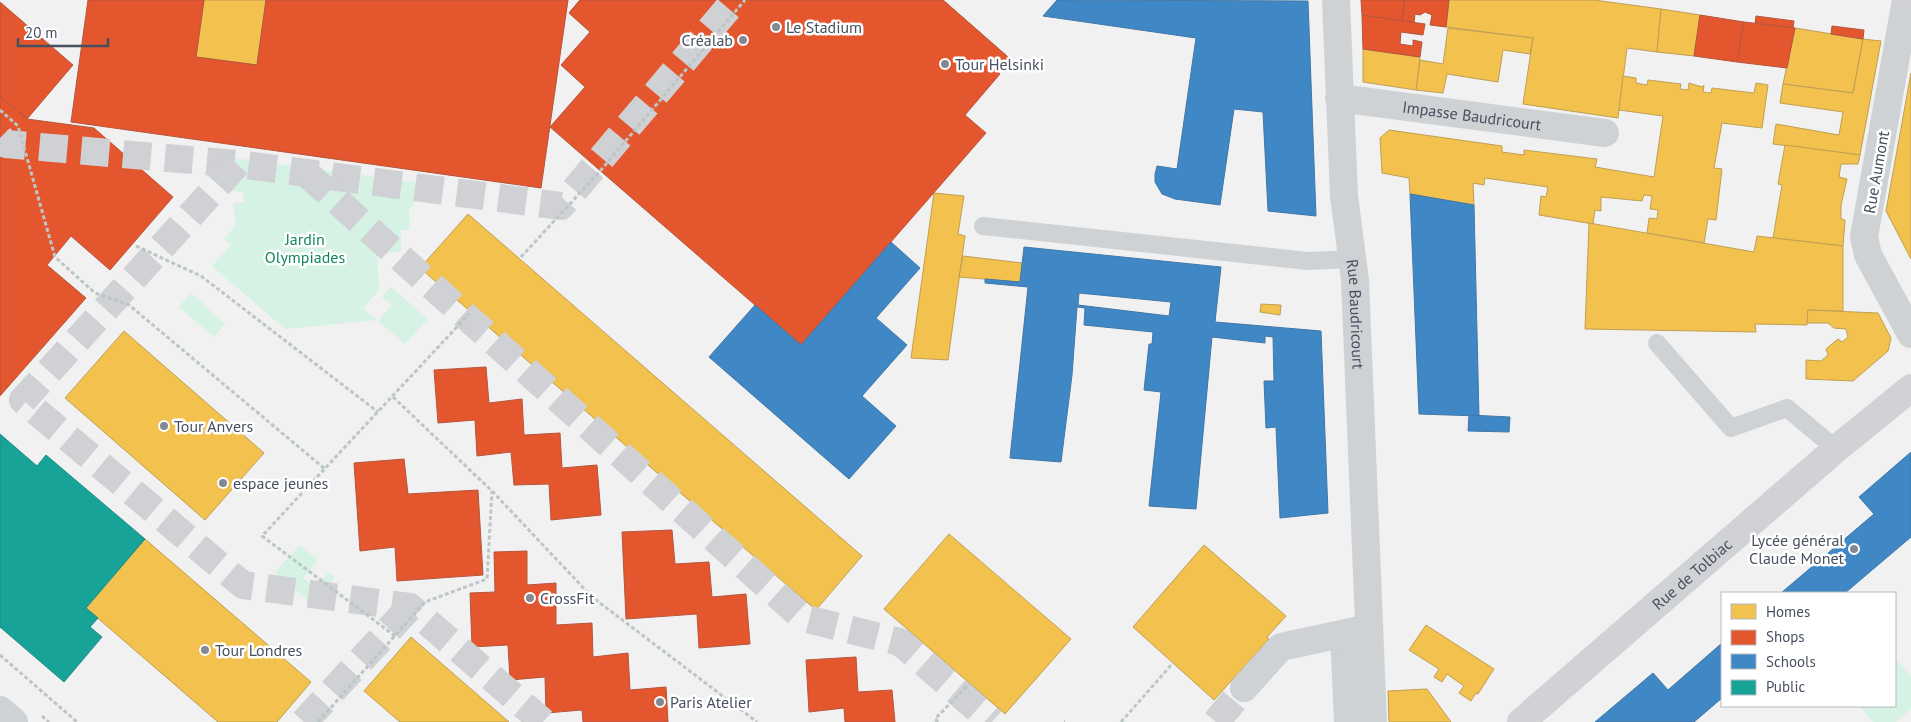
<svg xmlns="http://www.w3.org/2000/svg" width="1911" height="722" font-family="'PT Sans',sans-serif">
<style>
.green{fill:#d5f2e4}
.homes{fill:#f2c14e;stroke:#bf9f53}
.shops{fill:#e4572e;stroke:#b5553d}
.schools{fill:#3f88c5;stroke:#4177a7;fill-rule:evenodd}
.public{fill:#17a398;stroke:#258a87}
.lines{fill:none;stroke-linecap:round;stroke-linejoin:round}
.street-tunnel{stroke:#d0d1d4;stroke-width:28;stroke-dasharray:28 14;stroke-linecap:butt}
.path{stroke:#bbc7c6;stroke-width:3;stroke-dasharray:4 2.5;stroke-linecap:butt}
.lane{stroke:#cfd2d5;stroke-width:18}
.street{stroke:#cfd2d5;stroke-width:28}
.secondary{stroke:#d0d2d6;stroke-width:28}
.poi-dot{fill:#838893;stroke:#fff;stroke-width:2}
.labels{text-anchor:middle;stroke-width:5;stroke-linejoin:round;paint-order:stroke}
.poi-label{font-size:16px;fill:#475060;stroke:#fff;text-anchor:start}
.street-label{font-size:16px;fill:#475060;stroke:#fff}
.park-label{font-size:16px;fill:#11875d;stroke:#fff}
</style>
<rect width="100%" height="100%" fill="#f2f1f1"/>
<g class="green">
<path d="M 219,156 L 429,184 L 409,210 L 410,230 L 401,230 L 401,251 L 377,255 L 379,290 L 363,309 L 377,320 L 285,329 L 212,266 L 231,245 L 224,239 L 236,225 L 233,204 L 244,202 L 243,192 L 227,190 L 204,174 Z"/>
<path d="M 391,287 L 428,319 L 405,344 L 378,321 L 392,305 L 382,297 Z"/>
<path d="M 191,293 L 225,324 L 214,337 L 179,307 Z"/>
<path d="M 300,545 L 318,560 L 303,578 L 315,588 L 329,572 L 335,577 L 312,604 L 275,572 Z"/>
<path d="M 1895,658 L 1911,677 L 1911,709 L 1896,722 L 1873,722 L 1859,706 L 1895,706 Z"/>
</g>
<g class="homes">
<path d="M 204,0 L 266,0 L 257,65 L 196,57 Z"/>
<path d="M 580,0 L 721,0 L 722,2 L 651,84 L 569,13 Z"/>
<path d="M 814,0 L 943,0 L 1008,57 L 954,124 Z"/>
<path d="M 1449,0 L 1594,0 L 1661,9 L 1657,52 L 1627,48 L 1618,118 L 1523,104 L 1533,38 L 1446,27 Z"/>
<path d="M 1661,9 L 1700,15 L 1694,56 L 1657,52 Z"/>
<path d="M 1448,28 L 1533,38 L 1530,54 L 1503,50 L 1498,82 L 1447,74 L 1443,93 L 1416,90 L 1420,60 L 1443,64 Z"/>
<path d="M 1795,28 L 1863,39 L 1853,93 L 1783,84 Z"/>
<path d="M 1863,39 L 1881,41 L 1860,155 L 1773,144 L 1776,124 L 1839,135 L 1843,112 L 1780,103 L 1783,84 L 1853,93 Z"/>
<path d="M 1363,49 L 1420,57 L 1416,90 L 1363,82 Z"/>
<path d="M 1911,73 L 1911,259 L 1886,211 Z"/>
<path d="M 1623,76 L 1636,78 L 1636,83 L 1647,85 L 1648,80 L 1681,84 L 1680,89 L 1688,90 L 1689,83 L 1702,87 L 1704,85 L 1703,92 L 1711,93 L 1712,88 L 1754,93 L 1756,83 L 1768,85 L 1762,128 L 1722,123 L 1714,168 L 1722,169 L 1716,220 L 1708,219 L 1704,243 L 1647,233 L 1649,218 L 1657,219 L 1658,210 L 1650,209 L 1652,196 L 1644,195 L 1642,201 L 1601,197 L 1601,211 L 1595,210 L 1593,224 L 1539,215 L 1541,196 L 1546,197 L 1548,187 L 1485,178 L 1484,185 L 1473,183 L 1474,205 L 1410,194 L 1409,178 L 1382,173 L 1380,138 L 1389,130 L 1502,146 L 1502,152 L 1524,155 L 1524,150 L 1597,159 L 1595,167 L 1654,177 L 1663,116 L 1619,110 Z"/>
<path d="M 1785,145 L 1860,155 L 1858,164 L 1841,164 L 1839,177 L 1847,179 L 1841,205 L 1841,219 L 1845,220 L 1843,246 L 1773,238 L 1782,185 L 1778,184 Z"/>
<path d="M 934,193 L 964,196 L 958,234 L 965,236 L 948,360 L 911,358 Z"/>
<path d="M 468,214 L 862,556 L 816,610 L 420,268 Z"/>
<path d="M 1589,223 L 1754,252 L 1757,236 L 1843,246 L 1843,311 L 1808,310 L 1807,325 L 1755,324 L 1756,332 L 1585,329 Z"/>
<path d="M 963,256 L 1022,263 L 1020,282 L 959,277 Z"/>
<path d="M 1261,304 L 1281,305 L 1280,315 L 1260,312 Z"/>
<path d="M 1808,310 L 1878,313 L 1891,338 L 1888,351 L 1853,381 L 1806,379 L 1806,360 L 1821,361 L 1828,355 L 1826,349 L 1838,339 L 1842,342 L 1848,337 L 1846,329 L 1834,328 L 1828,323 L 1807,323 Z"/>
<path d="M 124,331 L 264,453 L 205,520 L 65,398 Z"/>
<path d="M 949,534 L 1071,639 L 1005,714 L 884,609 Z"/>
<path d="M 145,539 L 311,682 L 277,722 L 218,722 L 86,608 Z"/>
<path d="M 1204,545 L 1286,616 L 1267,637 L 1269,639 L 1214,700 L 1133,627 Z"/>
<path d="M 1426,625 L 1494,669 L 1478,694 L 1476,693 L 1471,701 L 1459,693 L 1464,686 L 1447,674 L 1442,682 L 1434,677 L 1439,669 L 1409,650 Z"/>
<path d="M 411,637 L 456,676 L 509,722 L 400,722 L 364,691 Z"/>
<path d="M 1427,689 L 1451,722 L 1389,722 L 1388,691 Z"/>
</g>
<g class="shops">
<path d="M 88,0 L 204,0 L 196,57 L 257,65 L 266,0 L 568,0 L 541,188 L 71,122 Z"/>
<path d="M 580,0 L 943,0 L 1008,57 L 997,71 L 1000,74 L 965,115 L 986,133 L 801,345 L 550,127 L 585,87 L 561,65 L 590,32 L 569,13 Z"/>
<path d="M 1361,0 L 1405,0 L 1402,21 L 1362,15 Z"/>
<path d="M 1405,0 L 1449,0 L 1446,27 L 1430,25 L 1432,15 L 1425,12 L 1420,15 L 1415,14 L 1414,23 L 1402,21 Z"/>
<path d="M 0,2 L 73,65 L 27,119 L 0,96 Z"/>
<path d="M 1362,15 L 1425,24 L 1423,35 L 1401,32 L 1400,44 L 1413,46 L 1413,40 L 1422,42 L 1420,57 L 1363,49 Z"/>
<path d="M 1700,15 L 1744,22 L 1737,62 L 1694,56 Z"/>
<path d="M 1756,16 L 1794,21 L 1793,28 L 1755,23 Z"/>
<path d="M 1744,22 L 1795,28 L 1787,68 L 1737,62 Z"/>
<path d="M 1832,26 L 1864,30 L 1863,39 L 1831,34 Z"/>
<path d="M 0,96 L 27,119 L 94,128 L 173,197 L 110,270 L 71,236 L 47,265 L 86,298 L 0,396 Z"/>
<path d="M 486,367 L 489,403 L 522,399 L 524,435 L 560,433 L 562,468 L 597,465 L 601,515 L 551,520 L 549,484 L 514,485 L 511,452 L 477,456 L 475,420 L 438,423 L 434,370 Z"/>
<path d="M 404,459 L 408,494 L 478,490 L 483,575 L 397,581 L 395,547 L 360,551 L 354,463 Z"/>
<path d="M 672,530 L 675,564 L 709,562 L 712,597 L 746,594 L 750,644 L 699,648 L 697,614 L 626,619 L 622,532 Z"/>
<path d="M 527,551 L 527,585 L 556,583 L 556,625 L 592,623 L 593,657 L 628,653 L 630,690 L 666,687 L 668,722 L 583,722 L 582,710 L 546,713 L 545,677 L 510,680 L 508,645 L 472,647 L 470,593 L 495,592 L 494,552 Z"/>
<path d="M 856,657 L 858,692 L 892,690 L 895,722 L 845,722 L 844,708 L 809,712 L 806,660 Z"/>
</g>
<g class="schools">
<path d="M 1057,0 L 1308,1 L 1316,216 L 1268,211 L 1263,112 L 1234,109 L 1220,205 L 1175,199 L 1162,194 L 1155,182 L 1155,174 L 1157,166 L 1177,169 L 1196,38 L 1043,16 Z"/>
<path d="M 1410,194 L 1474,205 L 1479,416 L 1419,414 Z"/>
<path d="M 891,242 L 920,268 L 876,318 L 907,345 L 862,396 L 896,426 L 849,479 L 709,357 L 755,305 L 801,345 Z"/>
<path d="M 1024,247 L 1221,267 L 1215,322 L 1321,331 L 1328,513 L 1280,518 L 1276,427 L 1266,428 L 1264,381 L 1274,381 L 1273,337 L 1265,336 L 1265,343 L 1212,337 L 1196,509 L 1149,506 L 1161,392 L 1144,390 L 1149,344 L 1152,344 L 1153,332 L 1084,325 L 1085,308 L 1077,307 L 1072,375 L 1061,462 L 1010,458 L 1028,287 L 985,283 L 985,279 L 1020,282 ZM 1079,293 L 1171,302 L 1169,316 L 1078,305 Z"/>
<path d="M 1469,415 L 1510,417 L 1509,432 L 1468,431 Z"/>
<path d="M 1911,452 L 1911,537 L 1845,593 L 1781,593 L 1874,514 L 1859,497 Z"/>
<path d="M 1722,643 L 1722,698 L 1694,722 L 1595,722 L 1653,673 L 1668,690 Z"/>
</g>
<path class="public" d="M 0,434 L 37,466 L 46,455 L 145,539 L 86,608 L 98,618 L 90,627 L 102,637 L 64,682 L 0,627 Z"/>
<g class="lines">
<g class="street-tunnel">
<path d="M 0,138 L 6,144 L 237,164 L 561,206 L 735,0"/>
<path d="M 237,164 L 23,400 L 243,585 L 410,607 L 543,722"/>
<path d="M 307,174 L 803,618 L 900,642 L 992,722"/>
<path d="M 304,722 L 410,607"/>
<path d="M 1216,722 L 1244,688"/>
</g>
<g class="path">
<path d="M 0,110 L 18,126 L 55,257 L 95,293 L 129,305 L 325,469"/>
<path d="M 136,246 L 201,276 L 378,412"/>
<path d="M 521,257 L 601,170 L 745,0"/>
<path d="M 393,397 L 492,491 L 592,597 L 757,722"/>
<path d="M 395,636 L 262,536 L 469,314"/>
<path d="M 0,655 L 77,722"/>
<path d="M 42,716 L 49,722"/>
<path d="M 318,722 L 425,602 L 487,579 L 492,491"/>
<path d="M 938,722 L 935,719 L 970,683"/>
<path d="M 1064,722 L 1065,722"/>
<path d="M 1121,722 L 1173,663"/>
</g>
<g class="lane">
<path d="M 983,226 L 1308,261 L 1353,259"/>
<path d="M 1657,343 L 1731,428 L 1787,408 L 1836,449"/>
</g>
<g class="street">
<path id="s1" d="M 1336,0 L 1344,196 L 1355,280 L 1373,722"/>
<path d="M 1906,0 L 1864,237 L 1868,255 L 1911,334"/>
<path id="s2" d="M 1339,98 L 1605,133"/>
<path d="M 1344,634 L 1348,722"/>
<path d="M 1244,688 L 1281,647 L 1369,628"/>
<path d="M 0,710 L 14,722"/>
</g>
<g class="secondary">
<path d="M 1909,0 L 1911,0"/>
<path id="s3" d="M 1521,722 L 1836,449 L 1911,388"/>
</g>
</g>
<g class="poi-dot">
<circle cx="776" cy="27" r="5"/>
<circle cx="743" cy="40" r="5"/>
<circle cx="945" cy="64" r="5"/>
<circle cx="164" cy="426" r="5"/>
<circle cx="223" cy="483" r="5"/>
<circle cx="1854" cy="549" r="5"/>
<circle cx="530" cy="598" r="5"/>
<circle cx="205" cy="650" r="5"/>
<circle cx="660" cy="702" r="5"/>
</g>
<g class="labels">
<g class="poi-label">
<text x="786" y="33">Le Stadium</text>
<text x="733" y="46" text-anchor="end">Créalab</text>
<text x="955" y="70">Tour Helsinki</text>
<text x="174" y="432">Tour Anvers</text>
<text x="233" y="489">espace jeunes</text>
<text x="1844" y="546" text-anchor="end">Lycée général<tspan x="1844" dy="18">Claude Monet</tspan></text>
<text x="540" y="604">CrossFit</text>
<text x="215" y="656">Tour Londres</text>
<text x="670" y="708">Paris Atelier</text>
</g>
<g class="street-label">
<text dy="6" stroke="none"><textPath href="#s2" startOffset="134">Impasse Baudricourt</textPath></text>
<text transform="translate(1876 172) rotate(-80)" y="6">Rue Aumont</text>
<text dy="6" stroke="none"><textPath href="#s1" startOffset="315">Rue Baudricourt</textPath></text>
<text dy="6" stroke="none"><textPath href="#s3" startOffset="226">Rue de Tolbiac</textPath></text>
</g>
<g class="park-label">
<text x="305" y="245">Jardin<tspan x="305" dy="18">Olympiades</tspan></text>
</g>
</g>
<rect x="1721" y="592" width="175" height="115" fill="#ffffff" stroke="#b5b9bf"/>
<rect x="1731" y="604" width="25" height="15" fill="#f2c14e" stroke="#b5b9bf"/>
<text x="1766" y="617" font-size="15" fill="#475060">Homes</text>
<rect x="1731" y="630" width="25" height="15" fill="#e4572e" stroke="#b5b9bf"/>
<text x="1766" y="642" font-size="15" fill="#475060">Shops</text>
<rect x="1731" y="654" width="25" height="15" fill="#3f88c5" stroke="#b5b9bf"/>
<text x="1766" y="667" font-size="15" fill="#475060">Schools</text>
<rect x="1731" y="680" width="25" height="15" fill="#17a398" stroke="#b5b9bf"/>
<text x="1766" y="692" font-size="15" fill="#475060">Public</text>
<path d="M18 38v8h90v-8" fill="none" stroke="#475060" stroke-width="2.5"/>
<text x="25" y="38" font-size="15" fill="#475060" stroke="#ffffff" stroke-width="4" paint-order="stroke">20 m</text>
</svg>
